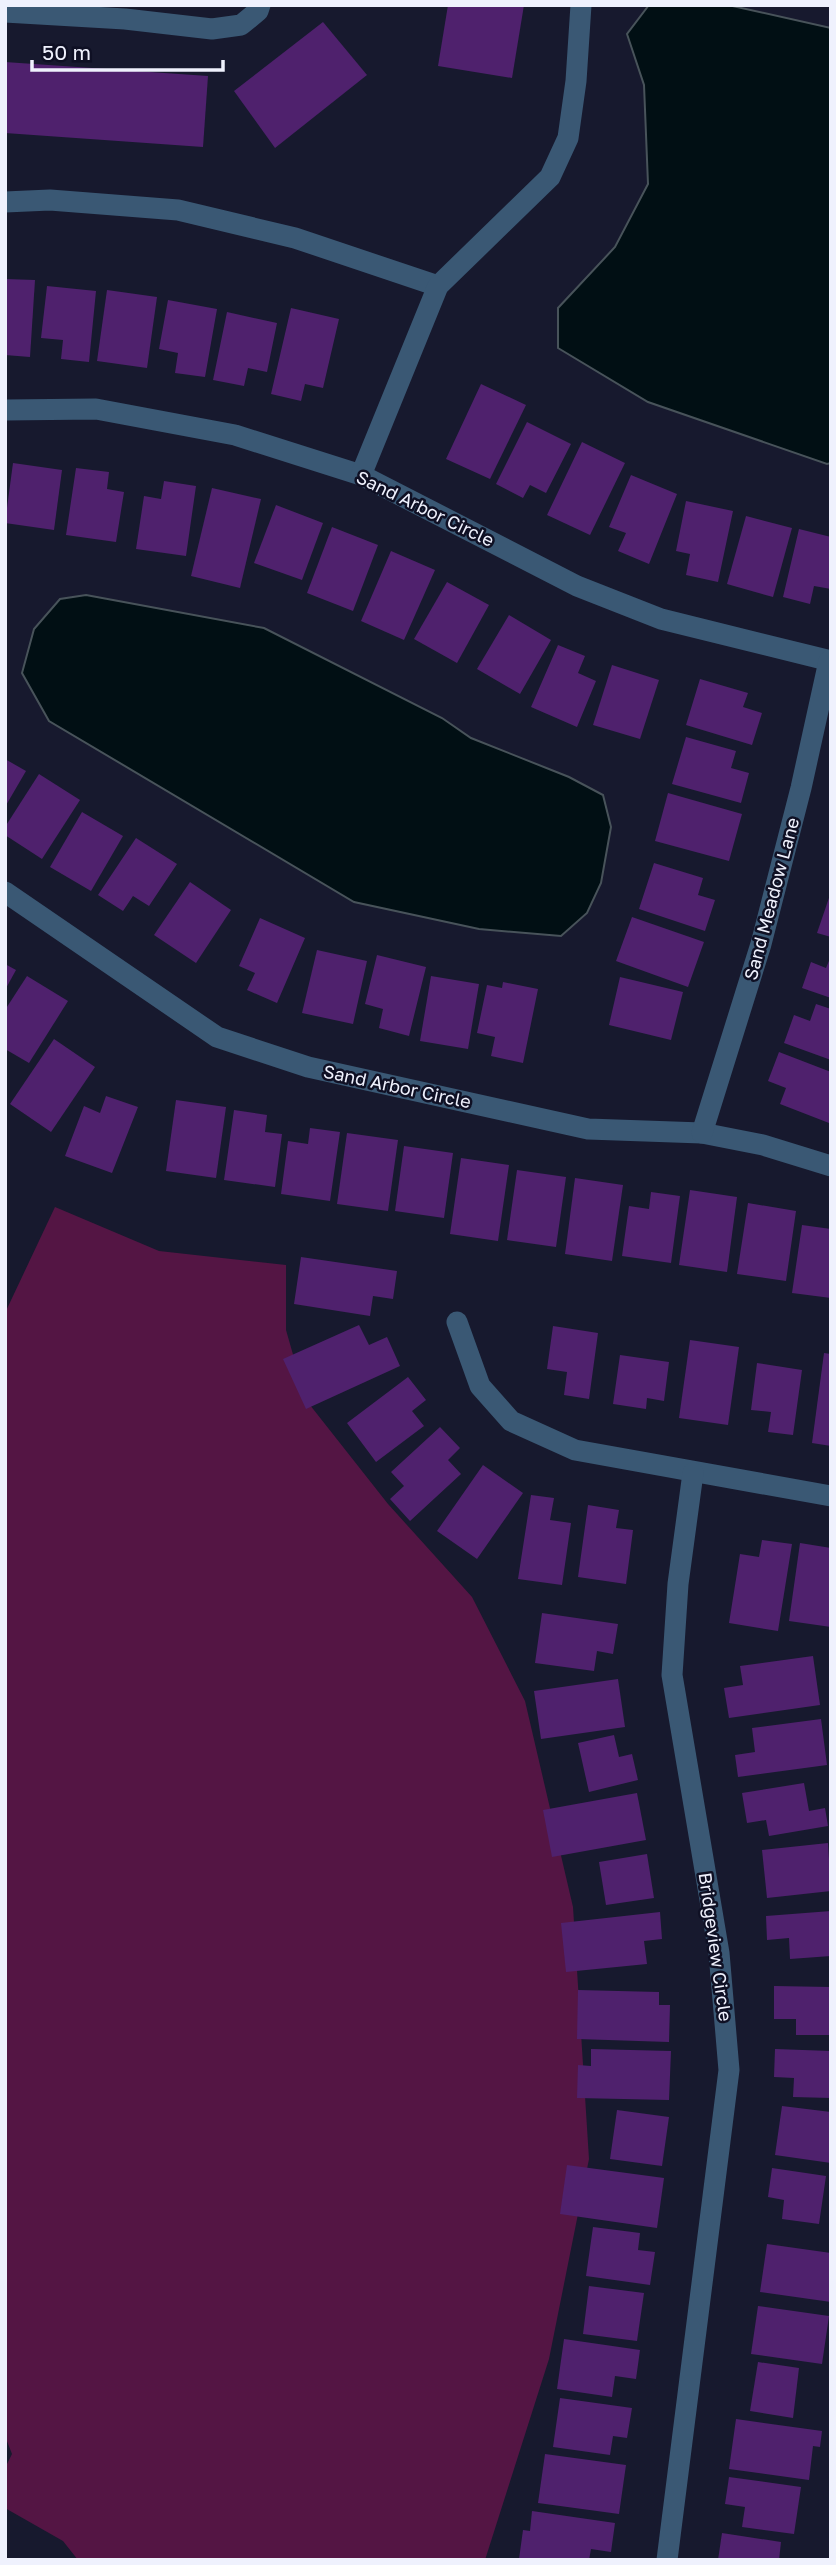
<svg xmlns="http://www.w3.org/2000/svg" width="836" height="2565" font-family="'Golos Text',sans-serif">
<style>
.green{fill:#541544}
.water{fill:#010f14;stroke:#48535a;stroke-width:2}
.building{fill:#4f216d}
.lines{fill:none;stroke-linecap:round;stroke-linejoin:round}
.minor{stroke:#3a5874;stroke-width:21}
.labels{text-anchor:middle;stroke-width:5;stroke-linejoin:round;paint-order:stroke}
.street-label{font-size:18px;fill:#eff1fd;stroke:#0f1024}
</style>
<rect width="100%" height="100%" fill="#17192e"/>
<path class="green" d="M 55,1207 L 159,1251 L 286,1265 L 286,1330 L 306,1400 L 388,1504 L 472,1597 L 525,1701 L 573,1907 L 589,2159 L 549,2359 L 485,2560 L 78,2560 L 63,2541 L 5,2508 L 5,2468 L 12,2454 L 5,2436 L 5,1313 Z"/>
<g class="water">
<path d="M 649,5 L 728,5 L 831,28 L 831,463 L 827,464 L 648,402 L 558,348 L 558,308 L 615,247 L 648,184 L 644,85 L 627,34 Z"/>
<path d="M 86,595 L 264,628 L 442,718 L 471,738 L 569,777 L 603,795 L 611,827 L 601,883 L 587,913 L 561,936 L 479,929 L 354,902 L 49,721 L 22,673 L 34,629 L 60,599 Z"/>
</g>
<g class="building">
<path d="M 448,5 L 524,5 L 512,78 L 438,66 Z"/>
<path d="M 323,22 L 367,75 L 275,148 L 234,91 Z"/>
<path d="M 5,62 L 208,76 L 203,147 L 5,133 Z"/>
<path d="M 5,279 L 35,280 L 30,357 L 5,355 Z"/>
<path d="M 47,286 L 96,291 L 89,362 L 61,359 L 63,340 L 41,338 Z"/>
<path d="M 107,290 L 157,297 L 147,368 L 97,361 Z"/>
<path d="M 168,300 L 217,309 L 205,377 L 175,373 L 178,353 L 159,349 Z"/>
<path d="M 291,308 L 339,319 L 323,388 L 305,384 L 301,401 L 271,394 Z"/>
<path d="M 227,312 L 277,323 L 267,372 L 248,368 L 244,386 L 213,380 Z"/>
<path d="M 481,384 L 526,405 L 490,479 L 446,459 Z"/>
<path d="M 527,422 L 571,444 L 546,493 L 530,485 L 523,498 L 496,484 Z"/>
<path d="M 582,442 L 625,463 L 590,535 L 547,515 Z"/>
<path d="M 13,463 L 62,470 L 54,530 L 5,523 Z"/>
<path d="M 76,468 L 109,472 L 107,489 L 124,492 L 116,542 L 66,535 Z"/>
<path d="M 631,475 L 677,494 L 649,564 L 618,551 L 626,533 L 609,527 Z"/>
<path d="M 164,481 L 196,486 L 186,556 L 136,549 L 144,496 L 161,499 Z"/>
<path d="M 212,488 L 261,499 L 240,588 L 191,576 Z"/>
<path d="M 686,501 L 733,511 L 718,582 L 686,575 L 690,554 L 676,551 Z"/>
<path d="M 276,505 L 323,523 L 302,580 L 254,563 Z"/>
<path d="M 746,516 L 792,528 L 773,597 L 727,584 Z"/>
<path d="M 332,527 L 378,545 L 353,611 L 307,593 Z"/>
<path d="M 799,529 L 831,537 L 831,589 L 814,586 L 810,604 L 783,597 Z"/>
<path d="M 391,551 L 435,570 L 404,640 L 361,621 Z"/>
<path d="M 447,582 L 489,605 L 457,663 L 414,639 Z"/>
<path d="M 509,615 L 551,640 L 520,694 L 477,669 Z"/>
<path d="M 558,645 L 585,656 L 578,673 L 596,681 L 577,727 L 531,707 Z"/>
<path d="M 612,665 L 659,680 L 640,739 L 593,725 Z"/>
<path d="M 700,679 L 748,693 L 743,707 L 762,713 L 752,745 L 686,725 Z"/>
<path d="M 686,737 L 736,751 L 731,768 L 749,773 L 741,803 L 672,784 Z"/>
<path d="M 5,759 L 26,771 L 5,807 Z"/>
<path d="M 39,774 L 80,800 L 42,859 L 5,835 L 5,827 Z"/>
<path d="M 668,793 L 742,814 L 729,861 L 655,841 Z"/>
<path d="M 82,812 L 123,836 L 91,891 L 50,867 Z"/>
<path d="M 136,838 L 177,864 L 149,906 L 133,896 L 123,911 L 98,895 Z"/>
<path d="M 654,863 L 703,878 L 698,895 L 715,900 L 705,931 L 639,909 Z"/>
<path d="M 190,882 L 231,910 L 196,963 L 154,935 Z"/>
<path d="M 831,892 L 831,937 L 817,933 Z"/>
<path d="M 632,917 L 704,942 L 688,987 L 616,961 Z"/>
<path d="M 260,918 L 305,938 L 277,1003 L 247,990 L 255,973 L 239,966 Z"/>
<path d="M 317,950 L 367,961 L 353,1024 L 302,1013 Z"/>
<path d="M 377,955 L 426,967 L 409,1036 L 379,1028 L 383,1009 L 365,1004 Z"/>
<path d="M 831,956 L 831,998 L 802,988 L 811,962 L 826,968 Z"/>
<path d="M 5,964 L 16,970 L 5,990 Z"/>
<path d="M 27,976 L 68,1001 L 29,1063 L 5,1049 L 5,1010 Z"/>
<path d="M 431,976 L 479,984 L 468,1049 L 420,1041 Z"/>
<path d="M 620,977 L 683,992 L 671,1040 L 609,1025 Z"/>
<path d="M 503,982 L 538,989 L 523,1063 L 491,1056 L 495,1037 L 477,1033 L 487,985 L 502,988 Z"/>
<path d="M 816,1004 L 831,1009 L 831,1060 L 784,1043 L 794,1015 L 810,1021 Z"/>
<path d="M 54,1039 L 95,1067 L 51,1132 L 10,1104 Z"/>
<path d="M 779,1052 L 831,1072 L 829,1123 L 780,1104 L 786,1088 L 768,1081 Z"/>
<path d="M 106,1096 L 138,1107 L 112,1173 L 65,1156 L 84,1106 L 100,1113 Z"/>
<path d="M 176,1100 L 226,1107 L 216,1178 L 166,1171 Z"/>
<path d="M 234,1110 L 267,1115 L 265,1132 L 282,1134 L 275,1187 L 224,1180 Z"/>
<path d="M 310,1128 L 340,1132 L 330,1201 L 281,1194 L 288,1141 L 308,1144 Z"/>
<path d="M 347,1133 L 398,1140 L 388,1211 L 337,1204 Z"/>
<path d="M 404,1146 L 453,1153 L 444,1218 L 395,1211 Z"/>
<path d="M 461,1158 L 509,1165 L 498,1241 L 450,1234 Z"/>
<path d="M 517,1170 L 566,1177 L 556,1247 L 507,1240 Z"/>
<path d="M 575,1178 L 623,1185 L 612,1261 L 565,1254 Z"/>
<path d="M 690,1190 L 737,1197 L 727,1272 L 679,1265 Z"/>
<path d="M 651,1192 L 680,1196 L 671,1263 L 622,1256 L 629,1206 L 649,1209 Z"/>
<path d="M 748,1203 L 796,1211 L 786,1281 L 737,1274 Z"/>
<path d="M 802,1225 L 831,1229 L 831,1298 L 792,1293 Z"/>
<path d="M 301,1257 L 397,1271 L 393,1299 L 373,1296 L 370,1316 L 294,1304 Z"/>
<path d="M 359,1325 L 369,1345 L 387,1337 L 400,1366 L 306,1409 L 283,1359 Z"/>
<path d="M 553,1326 L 598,1333 L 589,1399 L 564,1395 L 567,1372 L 547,1369 Z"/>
<path d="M 690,1340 L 739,1347 L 728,1425 L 679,1418 Z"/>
<path d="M 824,1353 L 831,1354 L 831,1446 L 812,1443 Z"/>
<path d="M 620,1355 L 669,1362 L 664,1401 L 647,1398 L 646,1409 L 613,1404 Z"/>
<path d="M 757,1363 L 802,1370 L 793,1435 L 768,1432 L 771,1412 L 751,1410 Z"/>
<path d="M 408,1377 L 426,1400 L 412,1411 L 424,1426 L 376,1462 L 347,1423 Z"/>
<path d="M 440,1427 L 460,1448 L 448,1460 L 461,1474 L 410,1521 L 390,1499 L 404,1486 L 391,1472 Z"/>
<path d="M 483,1465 L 523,1493 L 477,1559 L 437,1531 Z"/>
<path d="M 531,1495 L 554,1498 L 550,1520 L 571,1523 L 562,1585 L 518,1579 Z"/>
<path d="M 588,1505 L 619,1510 L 616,1528 L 633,1530 L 626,1584 L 578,1577 Z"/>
<path d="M 762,1540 L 792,1544 L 778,1631 L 729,1623 L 740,1554 L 759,1557 Z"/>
<path d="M 800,1543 L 831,1548 L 831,1627 L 789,1621 Z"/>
<path d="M 542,1613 L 618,1624 L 613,1654 L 597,1651 L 594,1671 L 535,1663 Z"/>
<path d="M 813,1656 L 820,1705 L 729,1718 L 724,1688 L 743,1685 L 740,1666 Z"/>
<path d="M 618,1679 L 625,1727 L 541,1739 L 534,1691 Z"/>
<path d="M 821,1719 L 827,1765 L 738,1777 L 735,1755 L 755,1752 L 752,1728 Z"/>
<path d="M 614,1735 L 619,1757 L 632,1754 L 638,1780 L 589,1792 L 578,1743 Z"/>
<path d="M 804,1783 L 809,1811 L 825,1808 L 828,1826 L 769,1836 L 766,1820 L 747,1823 L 742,1793 Z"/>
<path d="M 637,1793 L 646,1840 L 552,1857 L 543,1810 Z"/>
<path d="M 828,1843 L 831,1891 L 767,1898 L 762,1850 Z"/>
<path d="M 647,1854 L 654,1898 L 606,1905 L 599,1862 Z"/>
<path d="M 831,1911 L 831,1956 L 790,1959 L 789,1938 L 767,1940 L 766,1916 Z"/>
<path d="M 660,1912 L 662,1939 L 644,1941 L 647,1964 L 566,1972 L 561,1923 Z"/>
<path d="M 774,1986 L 831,1987 L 831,2035 L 796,2035 L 796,2019 L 774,2019 Z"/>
<path d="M 578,1990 L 659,1992 L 659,2005 L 670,2005 L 669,2042 L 577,2039 Z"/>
<path d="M 591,2049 L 671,2051 L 669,2100 L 577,2098 L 578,2065 L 591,2066 Z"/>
<path d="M 775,2049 L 831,2051 L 831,2098 L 793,2097 L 794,2078 L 774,2077 Z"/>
<path d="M 782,2106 L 831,2112 L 831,2163 L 775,2155 Z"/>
<path d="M 617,2110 L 669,2117 L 662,2166 L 610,2159 Z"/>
<path d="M 567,2165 L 664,2178 L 657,2228 L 560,2214 Z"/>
<path d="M 772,2168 L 826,2176 L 819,2224 L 782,2219 L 784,2200 L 768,2197 Z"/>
<path d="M 593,2227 L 640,2233 L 638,2250 L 655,2252 L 650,2285 L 586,2276 Z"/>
<path d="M 767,2244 L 831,2253 L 831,2302 L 760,2292 Z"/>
<path d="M 589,2286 L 644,2293 L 637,2341 L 583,2334 Z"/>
<path d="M 758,2306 L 829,2316 L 822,2364 L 751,2354 Z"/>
<path d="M 564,2339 L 640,2350 L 636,2379 L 615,2376 L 612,2397 L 557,2389 Z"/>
<path d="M 758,2362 L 799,2368 L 793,2418 L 750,2411 Z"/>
<path d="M 560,2398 L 632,2408 L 627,2438 L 613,2436 L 610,2455 L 553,2447 Z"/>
<path d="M 736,2419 L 822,2431 L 820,2447 L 813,2446 L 809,2480 L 729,2469 Z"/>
<path d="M 545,2454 L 626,2465 L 619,2514 L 538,2503 Z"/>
<path d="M 729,2477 L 801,2487 L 794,2534 L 742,2527 L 745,2507 L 725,2504 Z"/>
<path d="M 532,2511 L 615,2523 L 611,2552 L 591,2549 L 589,2560 L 519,2559 L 523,2530 L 530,2531 Z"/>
<path d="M 722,2533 L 781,2542 L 779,2560 L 718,2560 Z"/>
</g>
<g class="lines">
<g class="minor">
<path d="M 5,12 L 125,19 L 212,29 L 241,25 L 258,11 L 260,5"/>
<path d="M 5,202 L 50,200 L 178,210 L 295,238 L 438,286"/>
<path d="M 5,410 L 96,409 L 235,435 L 361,475 L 577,586 L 661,619 L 831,661"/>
<path d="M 361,475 L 438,286 L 550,177 L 568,138 L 576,81 L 581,5"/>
<path d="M 5,892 L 217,1037 L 308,1067 L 588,1129 L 702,1133 L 763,1145 L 831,1166"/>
<path d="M 702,1133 L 761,944 L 801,788 L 829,661"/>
<path d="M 457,1322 L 480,1386 L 511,1421 L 575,1450 L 831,1496"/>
<path d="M 667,2560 L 729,2070 L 719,1953 L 672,1675 L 678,1584 L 693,1473"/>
</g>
</g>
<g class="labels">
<g class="street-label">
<text transform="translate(425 509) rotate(26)" y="6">Sand Arbor Circle</text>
<text transform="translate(772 899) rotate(-75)" y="6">Sand Meadow Lane</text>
<text transform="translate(397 1087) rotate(12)" y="6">Sand Arbor Circle</text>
<text transform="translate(715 1947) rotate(82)" y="6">Bridgeview Circle</text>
</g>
</g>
<rect width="836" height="2565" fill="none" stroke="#eff1fd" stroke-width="14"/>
<path d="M32 60v10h191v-10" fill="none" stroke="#eff1fd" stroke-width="3.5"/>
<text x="42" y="60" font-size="21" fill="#eff1fd" stroke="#0f1024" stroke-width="5" paint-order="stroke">50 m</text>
</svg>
